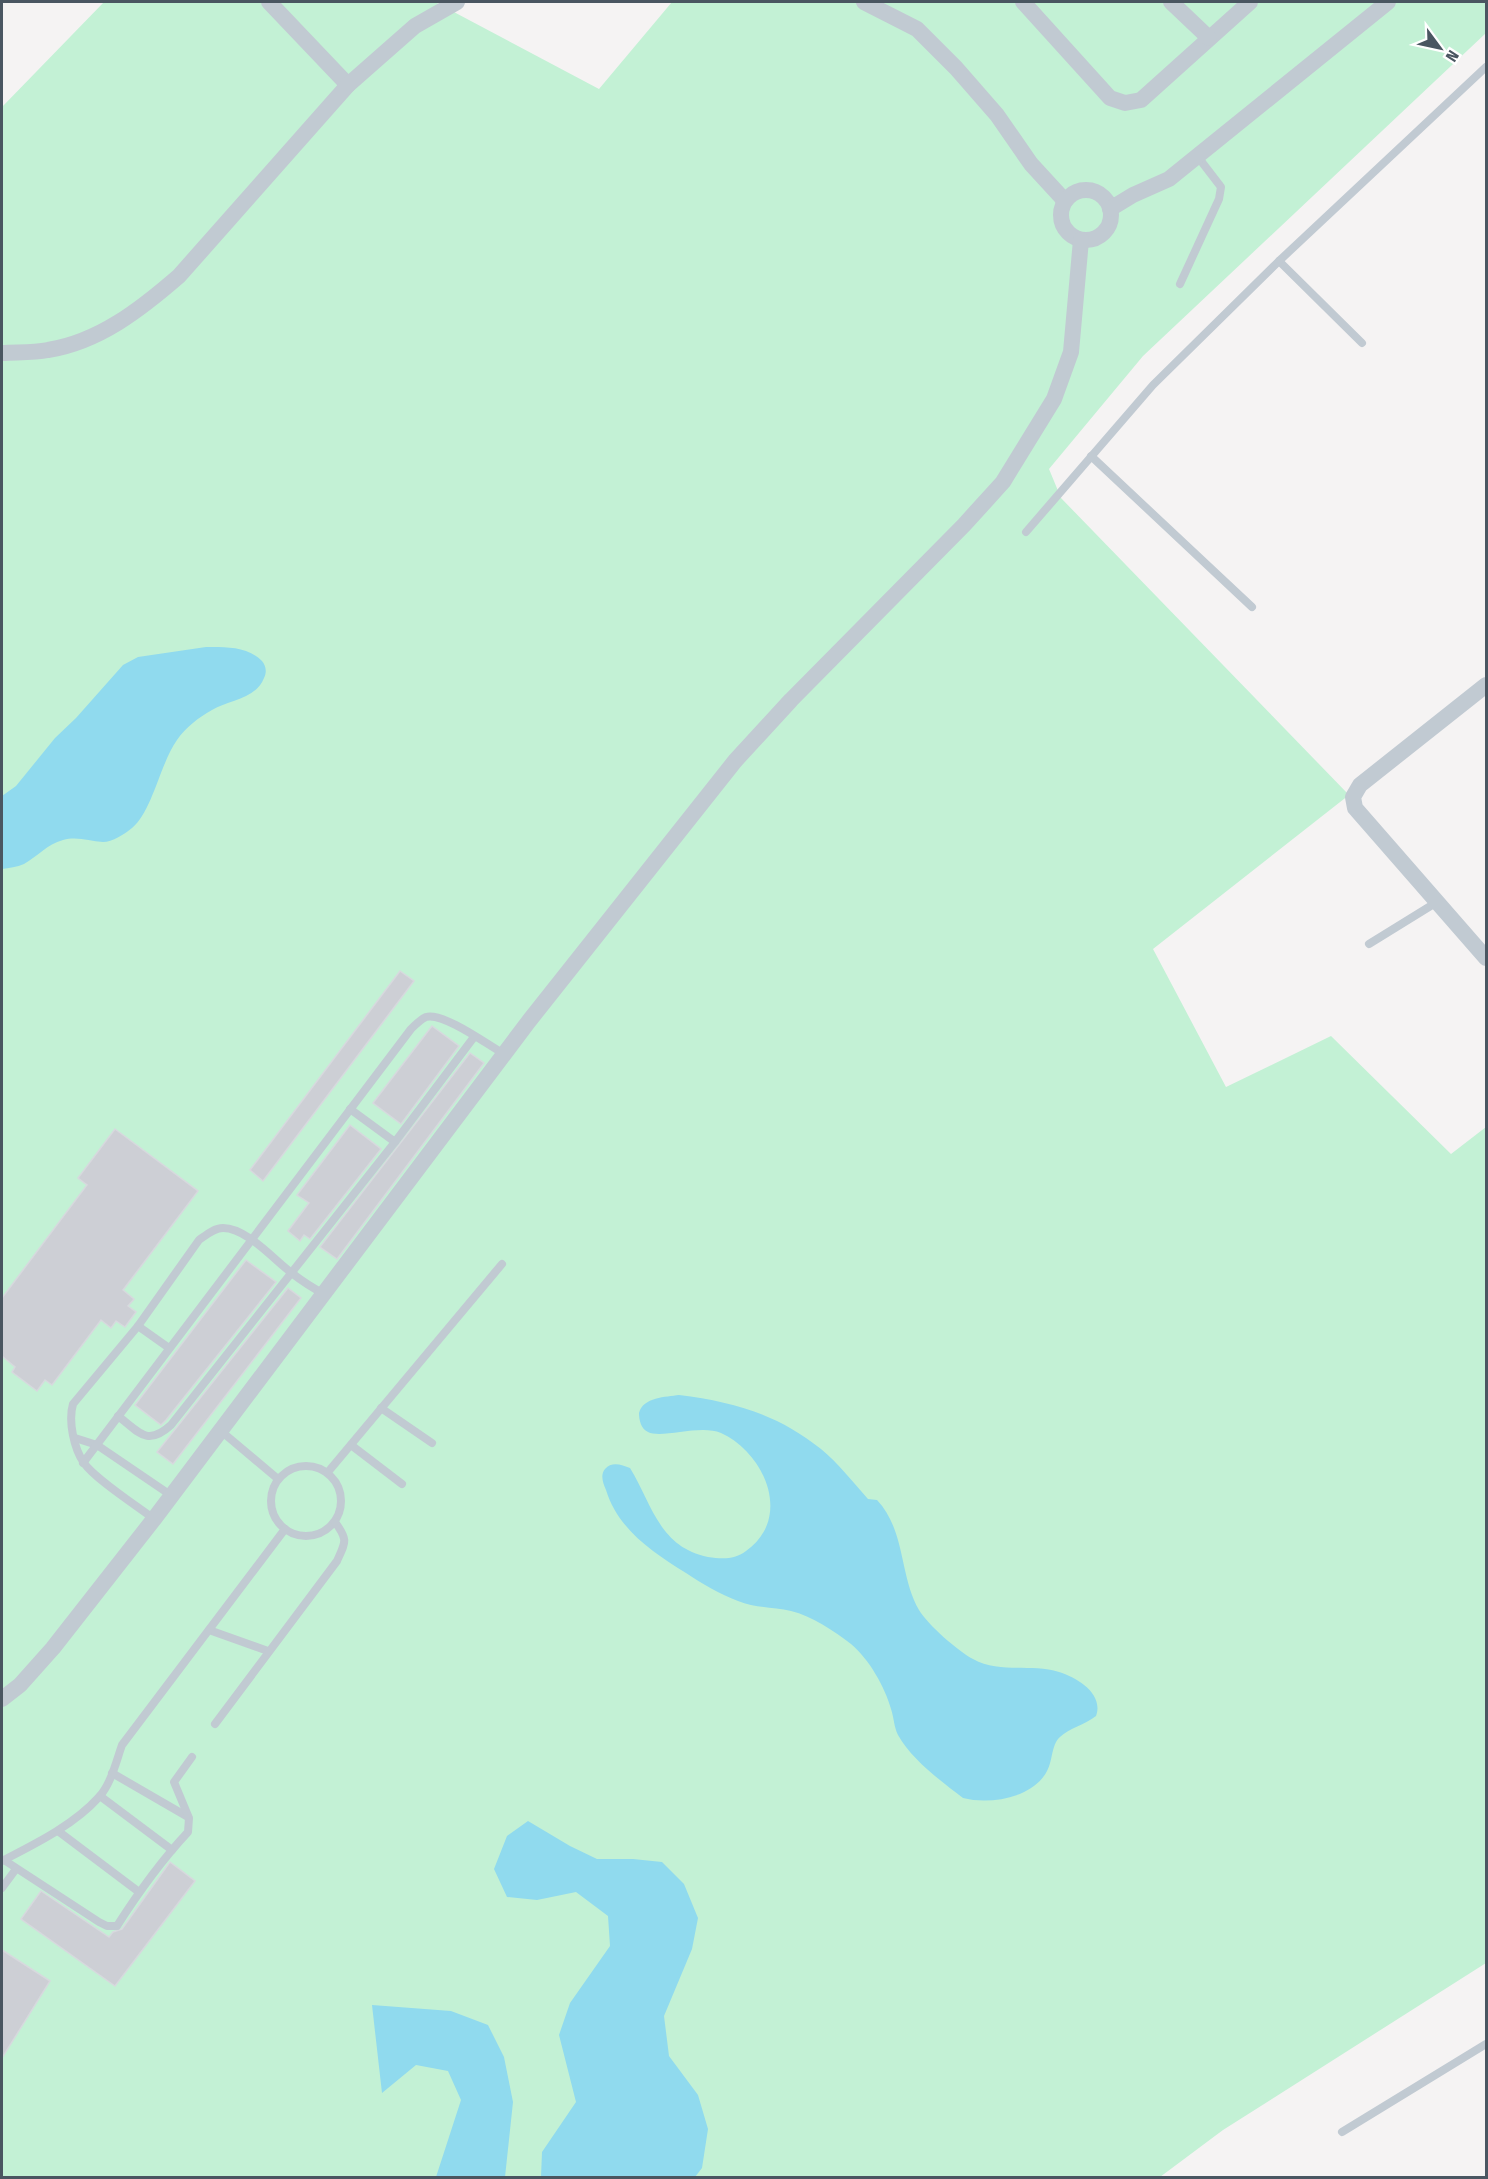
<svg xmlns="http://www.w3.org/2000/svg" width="1488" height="2179" font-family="'Fira Sans Condensed',sans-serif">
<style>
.green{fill:#c3f1d5}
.water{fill:#90daee}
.building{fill:#cdcfd5;stroke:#d7d9de;stroke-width:1.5}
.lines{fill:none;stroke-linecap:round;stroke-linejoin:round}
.service{stroke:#c1cad2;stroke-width:8}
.minor{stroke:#c1cad2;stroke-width:16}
</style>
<rect width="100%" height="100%" fill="#f5f3f3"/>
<path class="green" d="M 104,2 L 435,2 L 599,89 L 672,2 L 1486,2 L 1486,33 L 1143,356 L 1049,469 L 1061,498 L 1349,795 L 1153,949 L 1226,1087 L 1331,1036 L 1451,1154 L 1486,1127 L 1486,1963 L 1223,2130 L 1160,2177 L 2,2177 L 2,107 Z"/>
<g class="water">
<path d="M 206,647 C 225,647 247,646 262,661 C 266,666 267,672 264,678 C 256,699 229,700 212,710 C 198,718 186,727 177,740 C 160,764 152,812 132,828 C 125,834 112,842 103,842 C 89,841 77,836 63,840 C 47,844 37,857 24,864 C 17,867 9,868 2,869 L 2,796 L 16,786 L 55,738 L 76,718 L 123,665 L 138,657 Z"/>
<path d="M 679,1395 C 734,1402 777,1414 821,1449 C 838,1463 853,1482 868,1499 L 877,1500 C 906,1531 899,1575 919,1610 C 927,1624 959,1652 973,1659 C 1000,1674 1031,1663 1059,1672 C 1078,1678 1104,1694 1096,1716 C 1085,1725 1069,1728 1060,1737 C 1051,1745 1053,1761 1047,1771 C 1033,1798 990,1805 963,1798 C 941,1781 912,1760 898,1735 C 894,1727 894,1718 891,1709 C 885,1687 869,1659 851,1644 C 834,1631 812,1616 791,1611 C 773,1607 755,1608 738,1601 C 720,1594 702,1584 686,1573 C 652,1552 618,1529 606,1490 C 603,1483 600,1475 605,1469 C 612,1461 622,1465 630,1468 C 652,1504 659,1547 708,1557 C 722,1559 734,1560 746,1551 C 793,1518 765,1453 721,1433 C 700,1424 662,1439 648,1432 C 641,1429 639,1420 639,1413 C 643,1397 666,1397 679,1395 Z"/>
<path d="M 528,1821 L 570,1846 L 597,1859 L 633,1859 L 662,1862 L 684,1884 L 698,1918 L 692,1949 L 664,2016 L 669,2056 L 698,2095 L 708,2129 L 702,2168 L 695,2177 L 541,2177 L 542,2152 L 576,2102 L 559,2035 L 570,2003 L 610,1946 L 608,1916 L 576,1892 L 537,1900 L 507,1897 L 494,1869 L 507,1836 Z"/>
<path d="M 372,2005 L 451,2011 L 488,2025 L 504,2057 L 513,2102 L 505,2177 L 436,2177 L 461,2100 L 448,2071 L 416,2065 L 382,2093 Z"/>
</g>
<g class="building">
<path d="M 400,971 L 414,981 L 263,1181 L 250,1170 Z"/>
<path d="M 432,1026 L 459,1046 L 401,1124 L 373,1103 Z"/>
<path d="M 470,1053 L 484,1063 L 337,1259 L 320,1247 Z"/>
<path d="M 350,1125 L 381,1149 L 310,1239 L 304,1235 L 300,1241 L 288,1231 L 309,1203 L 297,1195 Z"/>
<path d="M 115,1129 L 198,1191 L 123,1290 L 134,1299 L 128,1306 L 136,1312 L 125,1327 L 116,1321 L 111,1328 L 101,1320 L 52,1385 L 45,1380 L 37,1391 L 12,1372 L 15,1367 L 2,1356 L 2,1298 L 87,1185 L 78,1178 Z"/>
<path d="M 246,1260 L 276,1282 L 166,1420 L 161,1425 L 135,1405 Z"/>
<path d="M 288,1288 L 301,1298 L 173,1464 L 157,1452 Z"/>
<path d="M 170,1862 L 195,1881 L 115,1986 L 21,1919 L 41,1891 L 109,1937 L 113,1932 L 122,1929 Z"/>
<path d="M 2,1950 L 50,1981 L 2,2058 Z"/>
</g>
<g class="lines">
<g class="service">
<path d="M 1279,261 L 1362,343"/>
<path d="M 1180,284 L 1219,199 L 1221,187 L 1198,157"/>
<path d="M 1091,456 L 1252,607"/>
<path d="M 1026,532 L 1153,385 L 1279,261 L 1486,67"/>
<path d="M 1369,944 L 1437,902"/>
<path d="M 350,1109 L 395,1142"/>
<path d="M 138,1326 L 169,1348"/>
<path d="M 381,1408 L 432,1443"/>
<path d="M 118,1416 C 139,1432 147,1447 171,1425 L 395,1142 L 474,1037"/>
<path d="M 221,1431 L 278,1479"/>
<path d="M 75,1438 L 97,1445 L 172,1496"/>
<path d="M 351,1445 L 402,1484"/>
<path d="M 83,1463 L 411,1029 C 415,1025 421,1019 426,1017 C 443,1012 488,1045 504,1054"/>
<circle cx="306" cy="1501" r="35"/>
<path d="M 328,1472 L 502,1264"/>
<path d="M 154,1519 C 137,1506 95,1479 84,1463 C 74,1449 68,1421 73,1404 L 138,1326 L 199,1240 C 206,1235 214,1228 223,1228 C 247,1228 274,1260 293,1274 C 302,1281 313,1288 324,1294"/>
<path d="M 209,1630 L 268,1651"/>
<path d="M 215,1724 L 337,1561 C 346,1541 348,1540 335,1522"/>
<path d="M 112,1773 L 188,1817"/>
<path d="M 100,1796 L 172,1850"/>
<path d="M 58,1831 L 139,1892"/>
<path d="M 4,1860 L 99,1922 L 107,1926 L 117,1926 C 138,1893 161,1861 188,1832 L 189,1818 L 174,1782 L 192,1757"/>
<path d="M 2,1861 C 35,1844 74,1825 99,1797 C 111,1784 116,1762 122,1745 L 285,1529"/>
<path d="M 2,1888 L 16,1869"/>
<path d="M 1342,2132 L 1486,2044"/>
</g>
<g class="minor">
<path d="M 269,2 L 348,85"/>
<path d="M 864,2 L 917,29 L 956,68 L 997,115 L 1031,164 L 1065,201"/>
<path d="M 1023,2 L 1110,98 L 1125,103 L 1141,100 L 1250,2"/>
<path d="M 1171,2 L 1209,38"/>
<circle cx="1086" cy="215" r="25"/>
<path d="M 1110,209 L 1133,195 L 1169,179 L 1388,2"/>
<path d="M 2,353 C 17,352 33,353 48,350 C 99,342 141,309 179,276 L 348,85 L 415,26 L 457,2"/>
<path d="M 1486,685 L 1360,785 L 1353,797 L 1355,808 L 1486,958"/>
<path d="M 2,1699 L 20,1685 L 53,1648 L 154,1519 L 529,1021 L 735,761 L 791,700 L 964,525 L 1003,482 L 1054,399 L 1071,352 L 1081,240"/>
</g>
</g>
<rect width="1488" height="2179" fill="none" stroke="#4a5661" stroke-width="6"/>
<g transform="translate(1440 48) rotate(123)" stroke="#ffffff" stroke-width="4.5" paint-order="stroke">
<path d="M0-4.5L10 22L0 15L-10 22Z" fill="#4a5661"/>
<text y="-9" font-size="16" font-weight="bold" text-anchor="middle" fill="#4a5661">N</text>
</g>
</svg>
